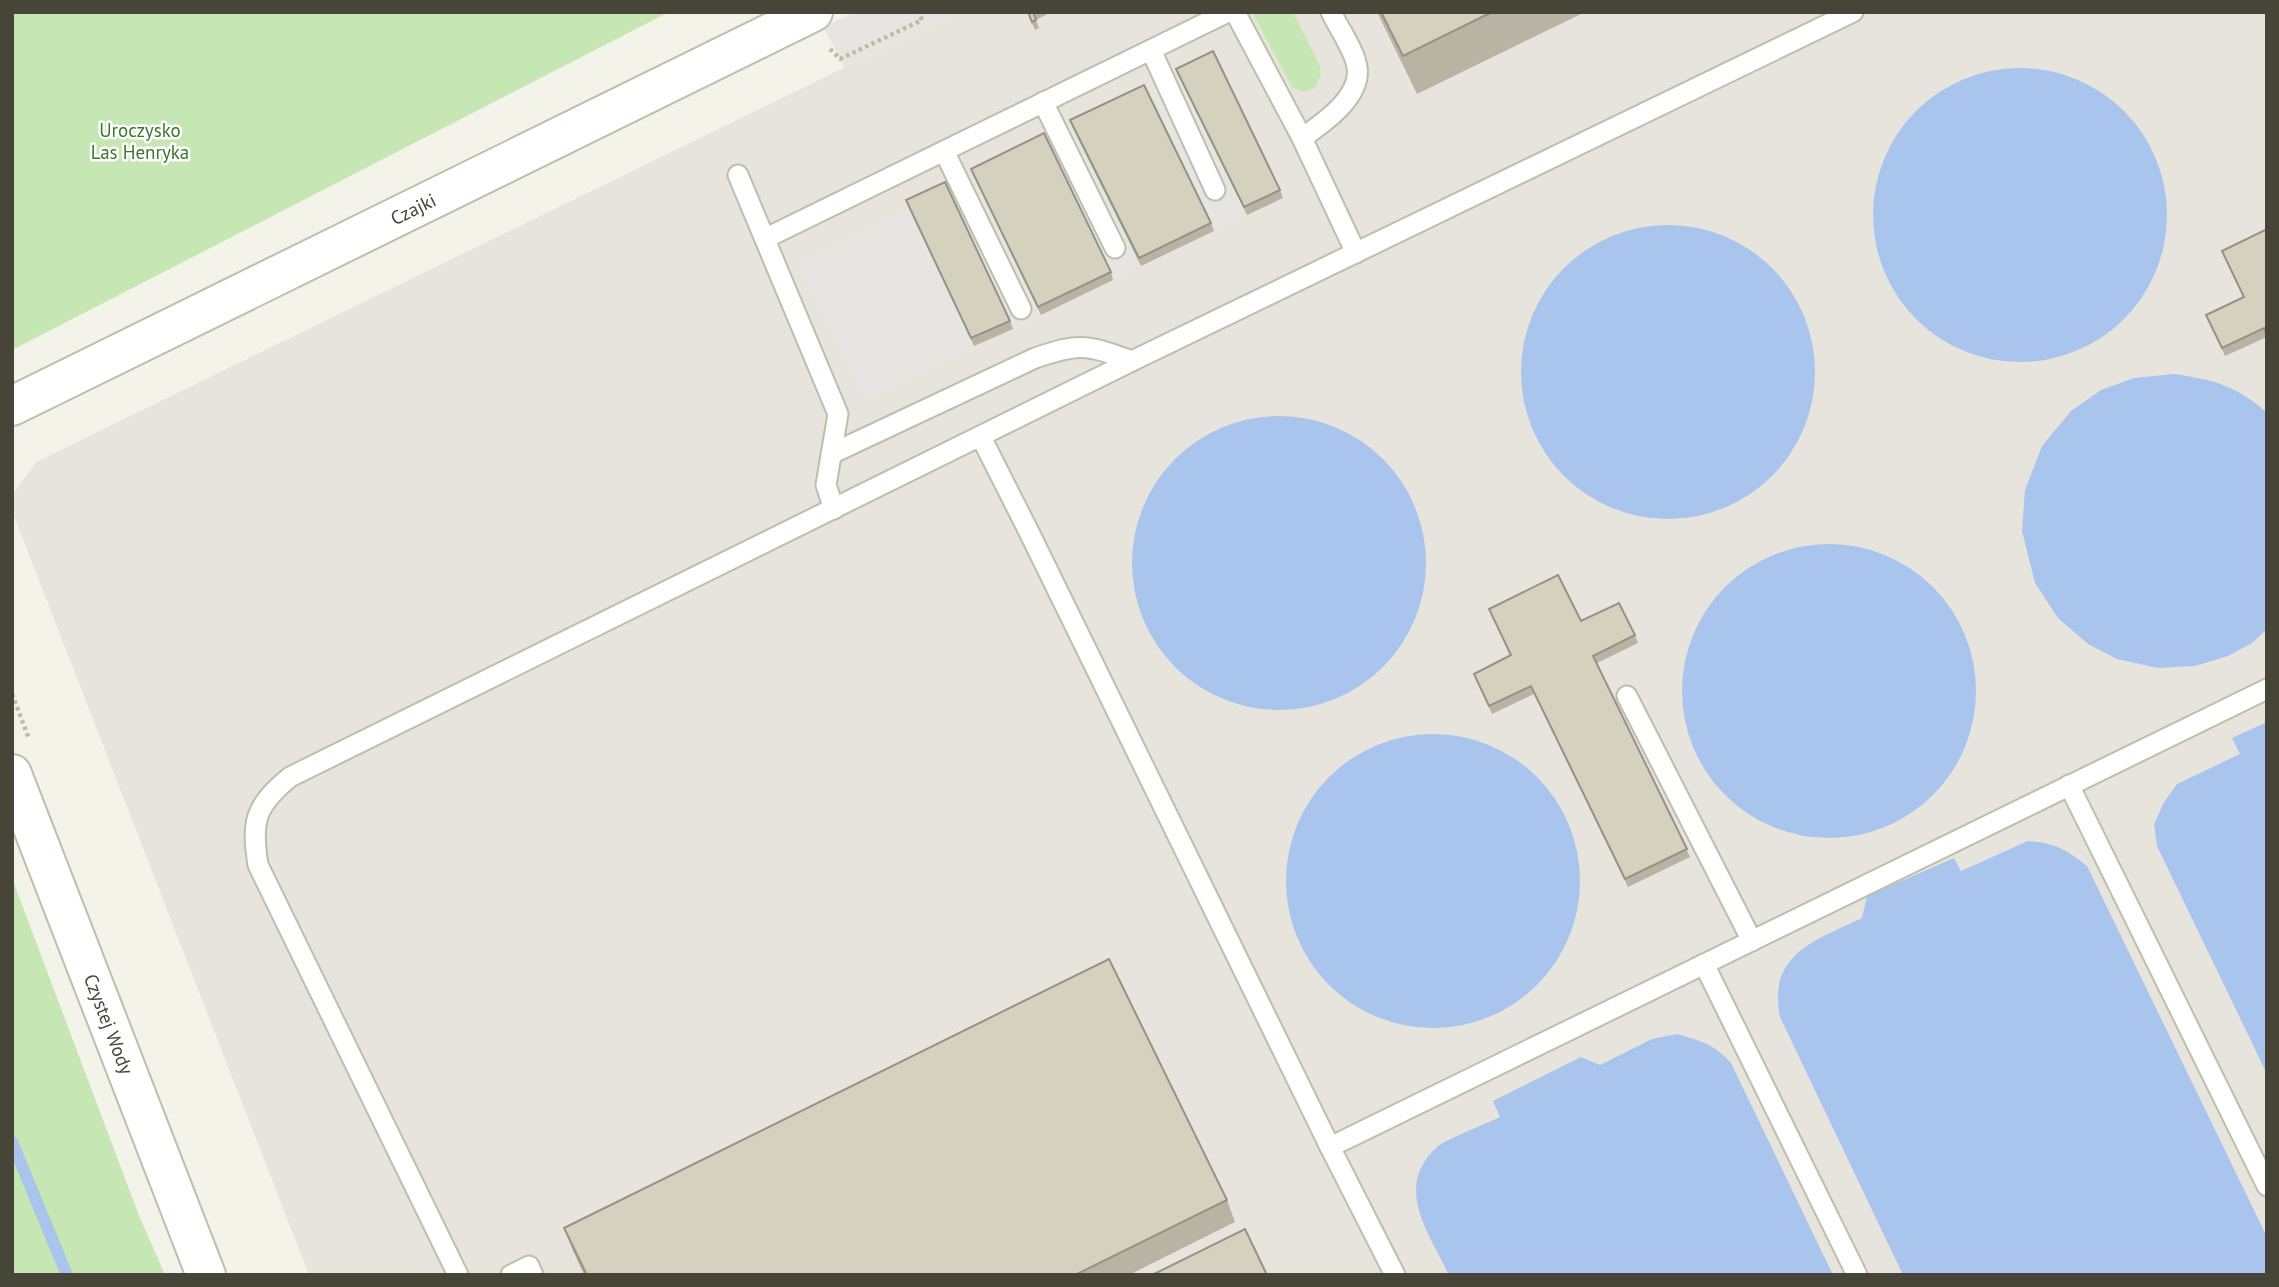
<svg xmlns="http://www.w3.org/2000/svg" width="2279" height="1287" font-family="'PT Sans',sans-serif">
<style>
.industrial{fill:#e7e4de}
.green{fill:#c6e6b4}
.parking{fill:#e6e5e1}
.water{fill:#a9c4ed}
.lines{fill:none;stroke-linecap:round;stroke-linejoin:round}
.stream{stroke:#a9c4ed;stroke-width:12}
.lane-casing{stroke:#bfbdac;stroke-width:23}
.street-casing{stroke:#bfbdac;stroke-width:42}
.path{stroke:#c0bb9e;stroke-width:4.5;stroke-dasharray:3.5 3.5;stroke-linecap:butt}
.lane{stroke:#fff;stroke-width:19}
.street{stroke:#fff;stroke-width:38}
.wall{fill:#b7b4a4}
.building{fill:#d5d1bf;stroke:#959286;stroke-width:2}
.labels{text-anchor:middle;stroke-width:5;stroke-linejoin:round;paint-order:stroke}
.park-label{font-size:19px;fill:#3a772d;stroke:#fff}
.street-label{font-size:19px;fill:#474538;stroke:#fff}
</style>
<rect width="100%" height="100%" fill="#f4f3ea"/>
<path class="industrial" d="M 958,12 L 1027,12 L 1036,30 L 1036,20 L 1052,12 L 2267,12 L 2267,1275 L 309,1275 L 12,511 L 12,495 L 36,462 Z"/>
<g class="green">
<path d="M 12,12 L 669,12 L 12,350 Z"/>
<path d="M 1252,12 L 1293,12 L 1320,66 L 1321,74 L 1315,88 L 1303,92 L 1292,87 Z"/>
<path d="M 12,878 L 138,1213 L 165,1275 L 12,1275 Z"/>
</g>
<g class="parking">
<path d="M 854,12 L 958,12 L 844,68 L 824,27 Z"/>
<path d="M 1216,59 L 1283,198 L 865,400 L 799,262 Z"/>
</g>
<g class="water">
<circle cx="2020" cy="215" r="147"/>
<circle cx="1668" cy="372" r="147"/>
<path d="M 2174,374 C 2213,380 2236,385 2267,413 L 2267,629 L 2252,643 L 2228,656 L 2195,666 L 2158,668 L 2117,659 L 2088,644 L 2058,618 L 2035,583 L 2022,531 L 2025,490 L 2042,446 L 2071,411 L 2101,390 L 2134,378 Z"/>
<circle cx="1279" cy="563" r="147"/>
<circle cx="1829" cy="691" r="147"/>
<path d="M 2267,722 L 2267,1074 L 2157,846 L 2154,825 L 2163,804 L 2177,784 L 2240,754 L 2232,738 Z"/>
<circle cx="1433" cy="881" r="147"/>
<path d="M 2028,841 C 2055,843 2067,850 2087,866 L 2267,1237 L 2267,1275 L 1903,1275 L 1780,1017 C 1767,954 1816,940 1862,918 L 1867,896 L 1954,858 L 1961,871 Z"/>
<path d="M 1677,1034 C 1701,1041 1714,1044 1731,1063 L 1833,1275 L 1449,1275 C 1429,1233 1393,1187 1437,1147 C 1446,1139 1486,1124 1500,1117 L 1493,1101 L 1581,1057 L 1600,1065 L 1652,1039 Z"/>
</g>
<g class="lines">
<path class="stream" d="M 12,1142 L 67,1275"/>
<g class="lane-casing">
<g id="lane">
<path d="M 1235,12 L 1302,138 L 1356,253"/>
<path d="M 1151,50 L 1215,190"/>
<path d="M 1043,102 L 1115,248"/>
<path d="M 1302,138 C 1323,123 1362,97 1357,67 C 1355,51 1338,27 1331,12"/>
<path d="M 944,151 L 1021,309"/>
<path d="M 738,175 L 838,414 L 826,485 L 834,509"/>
<path d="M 766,238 L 1228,12"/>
<path d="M 981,437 L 1030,534 L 1330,1147 L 1395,1275"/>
<path d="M 831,454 L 1035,358 C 1081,342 1087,345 1132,361"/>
<path d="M 1627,696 L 1752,941"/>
<path d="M 2069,785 L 2267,1186"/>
<path d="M 1704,964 L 1857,1275"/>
<path d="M 1330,1147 L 2267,689"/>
<path d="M 458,1275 L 258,865 C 251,821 255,806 290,777 L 1132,361 L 1853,12"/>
<path d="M 511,1275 L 529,1266 L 533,1275"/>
</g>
</g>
<g class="street-casing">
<g id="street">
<path d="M 12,406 L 813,12"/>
<path d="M 12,774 L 206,1275"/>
</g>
</g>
<g class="path">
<path d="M 830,49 L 840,59 L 922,20 L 918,12"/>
<path d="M 12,694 L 29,739"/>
</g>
<use href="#lane" class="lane"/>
<use href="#street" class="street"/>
</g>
<g class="wall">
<path d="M 1027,12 L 1052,12 L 1036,20 L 1039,28 L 1035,30 Z"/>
<path d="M 1377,12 L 1585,12 L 1417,94 Z"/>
<path d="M 1176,69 L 1280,190 L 1283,198 L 1247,215 L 1179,77 Z"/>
<path d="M 1070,120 L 1211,223 L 1214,231 L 1141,266 L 1073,128 Z"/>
<path d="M 971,169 L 1111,272 L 1113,280 L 1041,315 Z"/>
<path d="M 906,200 L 1010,321 L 1013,329 L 974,346 Z"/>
<path d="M 2267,229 L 2267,337 L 2225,356 L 2206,315 L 2243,297 L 2222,251 Z"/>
<path d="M 1489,609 L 1581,621 L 1635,635 L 1638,643 L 1597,663 L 1690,857 L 1628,887 L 1534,694 L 1492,714 L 1474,674 L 1510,655 Z"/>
<path d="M 1227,1200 L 1235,1222 L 1129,1275 L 584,1275 L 573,1251 L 564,1228 Z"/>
</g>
<g class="building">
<path d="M 1028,12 L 1033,12 L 1036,20 L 1032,22 Z"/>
<path d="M 1381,12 L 1492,12 L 1403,56 Z"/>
<path d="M 1213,51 L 1280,190 L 1244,207 L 1176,69 Z"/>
<path d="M 1144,85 L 1211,223 L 1139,258 L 1070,120 Z"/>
<path d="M 1044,133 L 1111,272 L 1038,307 L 971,169 Z"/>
<path d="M 945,182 L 1010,321 L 971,338 L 906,200 Z"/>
<path d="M 2267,229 L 2267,334 L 2264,328 L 2222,348 L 2206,315 L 2244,297 L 2222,251 Z"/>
<path d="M 1558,575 L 1581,621 L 1619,603 L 1635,635 L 1593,656 L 1687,849 L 1625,879 L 1531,686 L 1489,706 L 1474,674 L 1511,655 L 1489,609 Z"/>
<path d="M 1109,959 L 1227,1200 L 1075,1275 L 587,1275 L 564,1228 Z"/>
<path d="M 1245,1229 L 1267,1275 L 1152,1275 Z"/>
</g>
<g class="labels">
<g class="park-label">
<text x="140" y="137">Uroczysko<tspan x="140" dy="22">Las Henryka</tspan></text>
</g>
<g class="street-label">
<text transform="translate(413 209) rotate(-26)" y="7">Czajki</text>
<text transform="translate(109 1024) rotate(69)" y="7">Czystej Wody</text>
</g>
</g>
<rect width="2279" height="1287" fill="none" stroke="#474538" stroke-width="28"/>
</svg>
